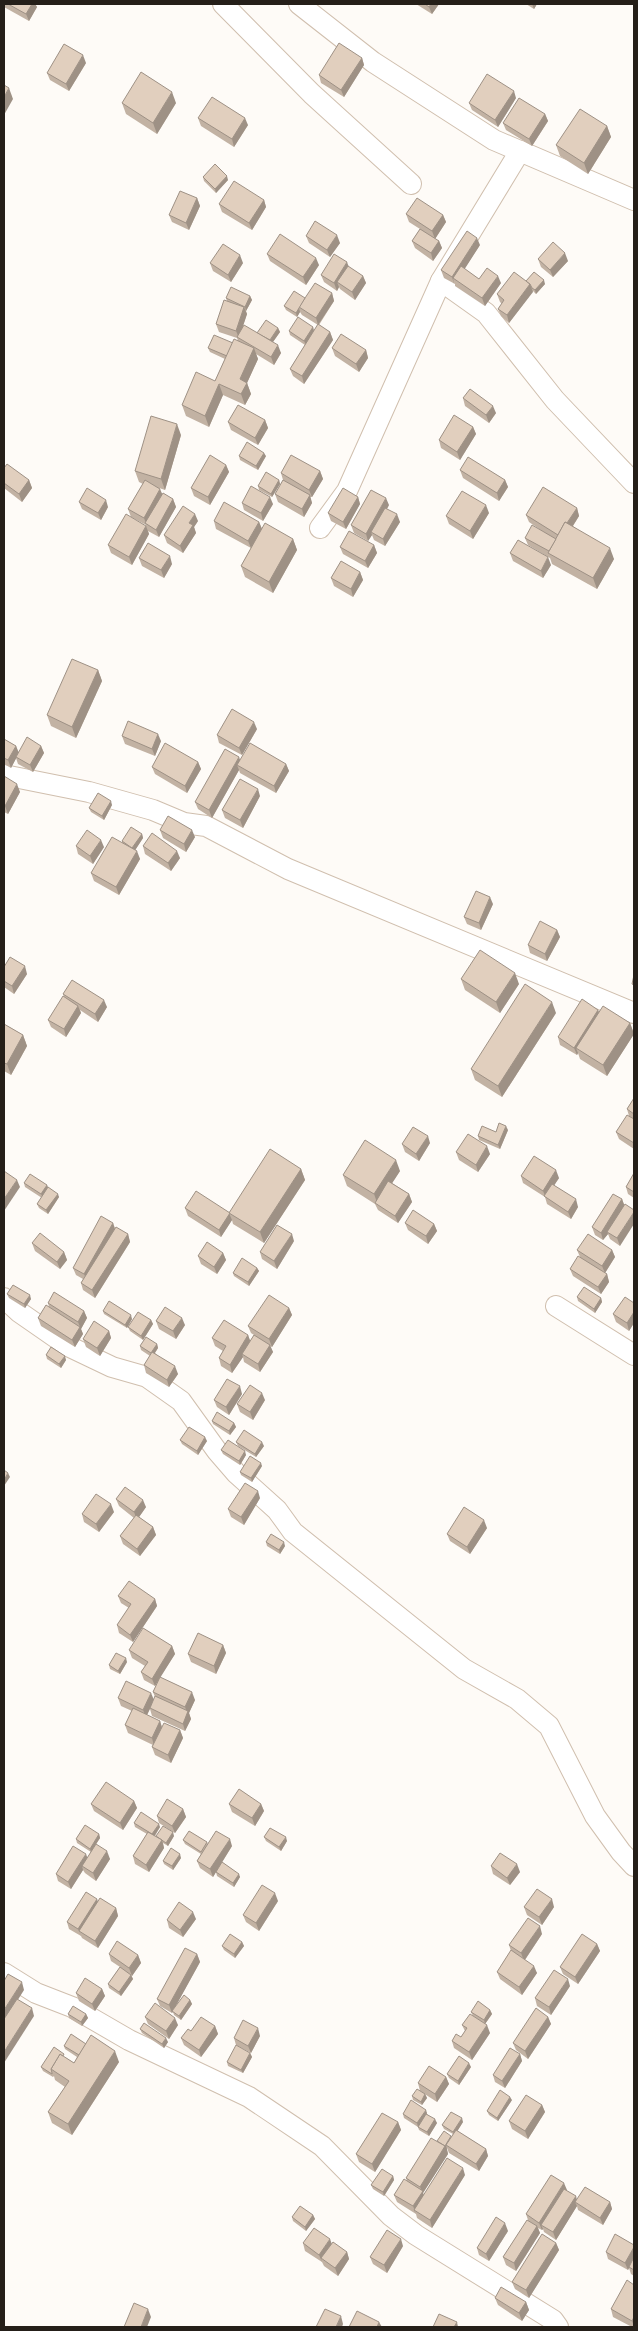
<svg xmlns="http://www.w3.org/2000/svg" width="638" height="2331" font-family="Spectral,serif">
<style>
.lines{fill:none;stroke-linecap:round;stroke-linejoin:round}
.minor-casing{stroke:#d0bfae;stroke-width:22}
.minor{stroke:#fff;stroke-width:20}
.wall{fill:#c2b2a3}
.shaded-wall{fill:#9e9185}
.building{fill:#e1cfbe;stroke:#9e9185}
</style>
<rect width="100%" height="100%" fill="#fefbf7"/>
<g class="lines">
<g class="minor-casing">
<g id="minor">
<path d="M 223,4 L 312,94 L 411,184"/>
<path d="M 299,4 L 373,62 L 494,140 L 634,200"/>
<path d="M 441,281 L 486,313 L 555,400 L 634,483"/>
<path d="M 320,528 L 347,491 L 441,281 L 520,151"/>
<path d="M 4,775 L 89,792 L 153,810 L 184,823 L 206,826 L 288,869 L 634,1013"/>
<path d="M 4,1298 L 19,1312 L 68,1346 L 112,1367 L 147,1377 L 181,1401 L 217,1451 L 236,1473 L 277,1510 L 293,1532 L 464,1669 L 517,1699 L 549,1726 L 595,1816 L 621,1852 L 634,1866"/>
<path d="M 556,1306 L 634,1355"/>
<path d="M 4,1973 L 36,1993 L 72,2007 L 129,2040 L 249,2097 L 322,2146 L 391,2216 L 416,2235 L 553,2320 L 558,2327"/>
</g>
</g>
<use href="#minor" class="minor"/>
</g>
<g class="wall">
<path d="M 4,4 L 35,4 L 37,7 L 29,21 L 4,7 Z"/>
<path d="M 416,4 L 439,4 L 432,14 Z"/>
<path d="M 526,4 L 537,4 L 534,9 Z"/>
<path d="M 362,58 L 364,65 L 344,97 L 321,83 L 319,75 Z"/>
<path d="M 86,63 L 69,91 L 50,80 L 47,73 Z"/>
<path d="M 516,98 L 498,127 L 472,110 L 469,103 Z"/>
<path d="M 122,103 L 176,103 L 157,134 L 126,114 Z"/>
<path d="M 545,114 L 548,121 L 532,146 L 506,130 L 503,123 Z"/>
<path d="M 198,118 L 248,125 L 234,147 L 201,126 Z"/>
<path d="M 607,126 L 611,137 L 588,174 L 560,156 L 556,145 Z"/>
<path d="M 203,177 L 228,180 L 216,193 L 204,181 Z"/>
<path d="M 197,198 L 200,206 L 189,230 L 172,222 L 169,215 Z"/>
<path d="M 264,200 L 266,207 L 252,230 L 222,212 L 219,204 Z"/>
<path d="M 406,214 L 443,215 L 446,222 L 435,239 L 439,241 L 442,248 L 433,261 L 415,248 L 412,241 L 420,229 L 409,222 Z"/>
<path d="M 306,236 L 340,243 L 330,257 L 309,243 Z"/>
<path d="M 480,245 L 464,269 L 479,279 L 501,283 L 485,306 L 455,286 L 455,284 L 444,278 L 441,270 Z"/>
<path d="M 267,254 L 319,265 L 306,285 L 270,261 Z"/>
<path d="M 538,259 L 568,261 L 553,277 L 541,267 Z"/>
<path d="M 210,263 L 243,263 L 231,282 L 213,271 Z"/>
<path d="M 349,267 L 363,276 L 366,283 L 355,300 L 340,289 L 339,287 L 337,291 L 324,282 L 321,275 Z"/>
<path d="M 526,281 L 545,284 L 536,294 L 533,291 L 509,323 L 501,316 L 498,309 L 502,304 L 500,302 L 497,294 Z"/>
<path d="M 332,293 L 334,301 L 319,325 L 330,332 L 333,340 L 304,384 L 293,376 L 290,369 L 305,345 L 290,335 L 289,331 L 313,327 L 314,331 L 318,325 L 302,315 L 300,312 L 297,317 L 286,310 L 284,306 L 305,298 Z"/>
<path d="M 250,296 L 252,300 L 246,311 L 247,314 L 243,326 L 257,333 L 278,328 L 280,332 L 273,342 L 281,353 L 274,365 L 256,354 L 258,359 L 247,383 L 251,394 L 245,405 L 223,395 L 209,427 L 186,416 L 182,405 L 215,381 L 225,359 L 210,352 L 208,348 L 233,343 L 238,341 L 237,338 L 219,332 L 216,324 L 227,301 L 226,298 Z"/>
<path d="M 332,348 L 366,350 L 368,358 L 359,372 L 335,356 Z"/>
<path d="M 463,398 L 496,413 L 489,423 L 465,406 Z"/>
<path d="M 265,420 L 268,428 L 258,445 L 231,430 L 228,422 Z"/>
<path d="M 473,427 L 476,434 L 460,460 L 441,448 L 439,440 Z"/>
<path d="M 181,435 L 165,490 L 159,488 L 162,494 L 173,499 L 176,507 L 159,537 L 148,531 L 149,534 L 132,565 L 111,553 L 108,545 L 146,526 L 146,525 L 131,517 L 128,509 L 143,484 L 139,482 L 135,471 Z"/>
<path d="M 239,456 L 266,456 L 258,470 L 240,460 Z"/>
<path d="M 226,465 L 229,472 L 210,505 L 194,496 L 191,488 Z"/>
<path d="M 4,468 L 29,480 L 32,488 L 22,502 L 4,488 Z"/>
<path d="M 460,470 L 505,480 L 508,487 L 499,501 L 463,478 Z"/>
<path d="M 320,471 L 323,479 L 312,497 L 310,497 L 312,503 L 304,517 L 278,502 L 275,494 L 283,480 L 281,473 Z"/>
<path d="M 279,480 L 280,484 L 272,497 L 259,490 L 258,486 Z"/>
<path d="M 358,497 L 360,504 L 346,529 L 331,521 L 328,513 Z"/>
<path d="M 79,502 L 108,507 L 101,520 L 82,509 Z"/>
<path d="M 242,503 L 273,504 L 263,521 L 244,510 Z"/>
<path d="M 389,505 L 387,509 L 400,522 L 385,546 L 374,540 L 372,535 L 368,541 L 354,533 L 351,525 Z"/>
<path d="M 577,508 L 579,516 L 573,526 L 614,559 L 597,589 L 552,564 L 550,558 L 528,545 L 525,538 L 545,533 L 529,522 L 526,515 Z"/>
<path d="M 489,513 L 473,539 L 449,524 L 446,516 Z"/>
<path d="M 198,521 L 194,527 L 196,533 L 183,553 L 167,543 L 164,535 Z"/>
<path d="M 214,521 L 259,522 L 262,529 L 293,539 L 297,550 L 273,593 L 245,577 L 241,566 L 251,548 L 216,529 Z"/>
<path d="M 374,545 L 377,553 L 368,568 L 343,554 L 340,547 Z"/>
<path d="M 510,553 L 551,565 L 543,578 L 513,561 Z"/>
<path d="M 139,558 L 172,564 L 164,578 L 142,566 Z"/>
<path d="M 360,572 L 363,580 L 353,597 L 334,586 L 331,578 Z"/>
<path d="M 98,670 L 102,681 L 76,738 L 51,726 L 47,715 Z"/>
<path d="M 257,729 L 242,755 L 219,743 L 217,735 Z"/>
<path d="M 122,736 L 161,741 L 155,756 L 125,744 Z"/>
<path d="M 4,739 L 16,746 L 18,752 L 41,746 L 44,753 L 33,772 L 18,764 L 16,758 L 11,768 L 4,764 Z"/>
<path d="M 240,760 L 286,764 L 289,771 L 276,793 L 240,773 L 239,770 L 212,818 L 198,809 L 195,802 Z"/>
<path d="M 198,762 L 201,769 L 187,793 L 155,774 L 152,767 Z"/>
<path d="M 4,776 L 20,792 L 8,814 L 4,812 Z"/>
<path d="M 260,796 L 243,828 L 225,818 L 222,810 Z"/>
<path d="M 112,805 L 104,820 L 91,812 L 89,808 Z"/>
<path d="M 160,830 L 195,837 L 186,852 L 163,838 Z"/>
<path d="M 142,834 L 143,838 L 135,850 L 140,859 L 119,895 L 94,881 L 91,873 L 122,843 L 122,841 Z"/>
<path d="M 76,846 L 104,847 L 93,864 L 78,854 Z"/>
<path d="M 143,846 L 180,858 L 171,871 L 145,854 Z"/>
<path d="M 493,904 L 481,930 L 467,924 L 464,917 Z"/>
<path d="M 557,930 L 560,937 L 547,961 L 530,953 L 528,945 Z"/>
<path d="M 4,967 L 27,974 L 14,994 L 4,987 Z"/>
<path d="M 461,979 L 519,984 L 500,1013 L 465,990 Z"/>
<path d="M 63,994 L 107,1007 L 98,1022 L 80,1010 L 81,1013 L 66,1037 L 51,1027 L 48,1020 L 64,997 Z"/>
<path d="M 598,1010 L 599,1012 L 630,1023 L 634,1034 L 607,1076 L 580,1059 L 578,1053 L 577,1055 L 560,1045 L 558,1037 Z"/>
<path d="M 556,1013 L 502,1097 L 475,1080 L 471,1069 Z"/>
<path d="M 4,1024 L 23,1035 L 27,1046 L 11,1075 L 4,1071 Z"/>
<path d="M 634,1098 L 634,1149 L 619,1139 L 616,1132 L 629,1116 L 627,1109 Z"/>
<path d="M 508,1130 L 500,1149 L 479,1140 L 478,1136 Z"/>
<path d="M 430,1143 L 419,1161 L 405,1152 L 402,1144 Z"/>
<path d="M 456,1152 L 490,1154 L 478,1172 L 459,1160 Z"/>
<path d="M 301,1169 L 305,1180 L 264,1243 L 233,1224 L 232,1220 L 221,1237 L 188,1216 L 185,1208 L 229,1212 Z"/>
<path d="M 400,1171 L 392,1183 L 409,1194 L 412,1202 L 398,1223 L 378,1210 L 375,1204 L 347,1186 L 343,1175 Z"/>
<path d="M 634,1173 L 634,1198 L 628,1194 L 626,1187 Z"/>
<path d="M 521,1176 L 559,1178 L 554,1185 L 578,1207 L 571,1219 L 547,1204 L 545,1197 L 523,1183 Z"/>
<path d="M 24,1183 L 48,1188 L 59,1197 L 48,1214 L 39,1208 L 37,1204 L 42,1198 L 25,1187 Z"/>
<path d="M 622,1199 L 624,1205 L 620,1246 L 610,1239 L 608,1234 L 603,1240 L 595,1235 L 592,1227 Z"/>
<path d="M 113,1223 L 115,1228 L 128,1234 L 130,1242 L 95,1298 L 83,1290 L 81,1283 L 83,1279 L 76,1275 L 73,1268 Z"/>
<path d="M 405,1223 L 434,1224 L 437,1231 L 428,1244 L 408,1230 Z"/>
<path d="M 294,1241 L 277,1269 L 262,1259 L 260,1252 Z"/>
<path d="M 32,1243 L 64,1252 L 67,1260 L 60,1269 L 35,1251 Z"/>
<path d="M 577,1250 L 612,1250 L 615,1257 L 605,1273 L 607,1274 L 609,1282 L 601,1294 L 573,1276 L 570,1269 L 580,1257 Z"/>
<path d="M 223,1253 L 226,1260 L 217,1274 L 201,1264 L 198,1256 Z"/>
<path d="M 257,1268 L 259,1271 L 249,1286 L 234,1276 L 233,1273 Z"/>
<path d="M 7,1294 L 31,1299 L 25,1308 L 9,1298 Z"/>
<path d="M 577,1297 L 601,1298 L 602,1302 L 595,1313 L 578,1301 Z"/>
<path d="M 48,1303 L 84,1311 L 87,1318 L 81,1329 L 83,1334 L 75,1347 L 41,1326 L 38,1318 L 49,1307 Z"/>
<path d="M 634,1303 L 634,1323 L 629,1331 L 616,1322 L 613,1314 Z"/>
<path d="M 289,1308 L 292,1315 L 272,1347 L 270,1346 L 273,1352 L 260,1372 L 244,1362 L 243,1357 L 232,1373 L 221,1366 L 219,1358 L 223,1351 L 215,1346 L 212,1338 L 248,1335 L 250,1341 L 254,1335 L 251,1333 L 248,1326 Z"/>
<path d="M 103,1311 L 132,1319 L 127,1328 L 104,1314 Z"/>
<path d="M 151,1320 L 153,1324 L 143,1340 L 130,1331 L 128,1327 Z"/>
<path d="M 156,1321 L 185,1325 L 176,1339 L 159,1329 Z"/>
<path d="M 109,1331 L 111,1338 L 100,1356 L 86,1347 L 83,1339 Z"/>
<path d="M 157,1344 L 158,1348 L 155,1353 L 178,1374 L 169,1387 L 146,1373 L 144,1365 L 150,1356 L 141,1350 L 140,1346 Z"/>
<path d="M 46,1355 L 66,1360 L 61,1368 L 47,1359 Z"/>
<path d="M 242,1394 L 229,1415 L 217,1407 L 214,1400 Z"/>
<path d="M 265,1400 L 253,1420 L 240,1412 L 237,1404 Z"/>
<path d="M 212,1421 L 234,1423 L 236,1427 L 230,1435 L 213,1424 Z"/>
<path d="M 180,1440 L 207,1441 L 198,1455 L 182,1444 Z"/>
<path d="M 236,1442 L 264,1446 L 256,1457 L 238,1446 Z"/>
<path d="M 221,1450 L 246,1455 L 240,1465 L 223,1454 Z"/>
<path d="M 262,1466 L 252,1482 L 241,1475 L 240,1472 Z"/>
<path d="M 260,1498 L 244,1525 L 231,1517 L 228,1509 Z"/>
<path d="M 116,1499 L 146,1507 L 139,1517 L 153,1527 L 156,1535 L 140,1556 L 123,1544 L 120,1536 L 134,1518 L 119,1506 Z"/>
<path d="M 114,1512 L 99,1532 L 84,1522 L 82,1514 Z"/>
<path d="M 487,1528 L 470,1554 L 450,1541 L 447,1534 Z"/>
<path d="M 266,1542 L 285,1546 L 280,1554 L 267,1546 Z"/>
<path d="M 118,1596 L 155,1599 L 157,1606 L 133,1642 L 119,1633 L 117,1625 L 129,1608 L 121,1603 Z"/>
<path d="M 223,1645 L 226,1653 L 216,1674 L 191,1662 L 188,1654 Z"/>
<path d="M 172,1646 L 175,1654 L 160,1677 L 195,1700 L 189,1713 L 191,1719 L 185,1731 L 152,1716 L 150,1709 L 147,1715 L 160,1721 L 162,1727 L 180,1730 L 183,1738 L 171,1763 L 155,1755 L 152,1747 L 153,1745 L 128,1733 L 125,1725 L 132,1711 L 121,1706 L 118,1698 L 154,1699 L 155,1697 L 153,1692 L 158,1681 L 155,1686 L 144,1680 L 141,1672 L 145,1666 L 132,1658 L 129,1650 Z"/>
<path d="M 127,1662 L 120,1674 L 110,1669 L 109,1665 Z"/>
<path d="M 134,1801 L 137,1808 L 123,1830 L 94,1811 L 91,1804 Z"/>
<path d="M 229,1804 L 261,1804 L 264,1811 L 255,1826 L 232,1812 Z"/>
<path d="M 183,1809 L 186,1817 L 175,1833 L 159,1823 L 157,1816 Z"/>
<path d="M 134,1823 L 160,1827 L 155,1836 L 157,1837 L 174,1836 L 168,1846 L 163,1843 L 164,1848 L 149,1872 L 135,1864 L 133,1856 L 147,1834 L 135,1827 Z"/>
<path d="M 99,1834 L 100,1838 L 96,1844 L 110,1859 L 96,1881 L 85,1873 L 83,1870 L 71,1889 L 58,1881 L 56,1874 L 87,1858 L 91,1852 L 77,1843 L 76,1839 Z"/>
<path d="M 264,1837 L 287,1841 L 281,1851 L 266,1841 Z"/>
<path d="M 183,1840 L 207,1842 L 208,1844 L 232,1846 L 222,1862 L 240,1877 L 234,1887 L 217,1876 L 216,1872 L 213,1877 L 200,1868 L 197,1861 L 201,1854 L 185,1844 Z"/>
<path d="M 181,1858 L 173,1870 L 164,1864 L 163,1861 Z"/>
<path d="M 491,1866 L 520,1872 L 510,1885 L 493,1874 Z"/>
<path d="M 98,1901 L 116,1908 L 118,1916 L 98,1948 L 82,1938 L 81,1936 L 69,1929 L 67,1922 Z"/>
<path d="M 278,1901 L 259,1931 L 246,1922 L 243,1915 Z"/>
<path d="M 524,1907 L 554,1907 L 542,1925 L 527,1915 Z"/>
<path d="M 196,1919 L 183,1937 L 169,1928 L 167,1920 Z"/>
<path d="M 542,1934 L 525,1960 L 537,1973 L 522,1995 L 500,1979 L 497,1972 L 511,1951 L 509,1945 Z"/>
<path d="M 242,1942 L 244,1946 L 235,1958 L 224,1950 L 222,1946 Z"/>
<path d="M 597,1944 L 600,1951 L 578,1984 L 563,1974 L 560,1967 Z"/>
<path d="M 109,1954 L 138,1955 L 141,1963 L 132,1976 L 131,1975 L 133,1979 L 121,1996 L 109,1988 L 108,1984 L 120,1967 L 111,1961 Z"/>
<path d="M 197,1954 L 200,1962 L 175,2007 L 190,2000 L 192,2004 L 181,2020 L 174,2015 L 173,2012 L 172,2013 L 160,2006 L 157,1999 Z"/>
<path d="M 570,1986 L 551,2015 L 537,2006 L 535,1998 Z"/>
<path d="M 102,1989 L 105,1996 L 95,2011 L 79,2001 L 76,1993 Z"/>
<path d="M 490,2010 L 492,2014 L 485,2024 L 473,2016 L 471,2012 Z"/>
<path d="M 68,2014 L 86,2014 L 88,2018 L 82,2026 L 69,2018 Z"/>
<path d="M 145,2017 L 178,2025 L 169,2039 L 148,2024 Z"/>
<path d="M 548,2017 L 551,2024 L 528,2059 L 516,2050 L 513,2043 Z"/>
<path d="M 462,2025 L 490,2033 L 472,2060 L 454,2048 L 452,2041 L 461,2037 L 465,2031 Z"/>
<path d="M 215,2026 L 218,2034 L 201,2057 L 184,2045 L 181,2038 Z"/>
<path d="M 140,2029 L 168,2042 L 164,2048 L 142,2033 Z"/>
<path d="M 260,2036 L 251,2053 L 236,2045 L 234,2038 Z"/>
<path d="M 86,2044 L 119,2062 L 72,2135 L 52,2123 L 48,2112 L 65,2087 L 55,2080 L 54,2076 L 53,2077 L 43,2071 L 41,2067 L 65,2057 L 74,2063 L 77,2057 L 65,2049 L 64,2046 Z"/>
<path d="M 250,2053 L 252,2057 L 243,2073 L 228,2066 L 227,2062 Z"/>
<path d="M 520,2054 L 522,2061 L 505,2088 L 495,2082 L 493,2075 Z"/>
<path d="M 471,2067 L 459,2085 L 449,2078 L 447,2074 Z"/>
<path d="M 446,2077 L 449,2084 L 437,2102 L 420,2091 L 418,2083 Z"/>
<path d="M 425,2094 L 427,2098 L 422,2105 L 413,2100 L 412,2096 Z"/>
<path d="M 512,2100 L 498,2121 L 489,2115 L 487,2111 Z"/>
<path d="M 542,2105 L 545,2112 L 528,2139 L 512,2129 L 509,2121 Z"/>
<path d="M 427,2113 L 427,2114 L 437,2123 L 429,2136 L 419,2130 L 418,2127 L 404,2118 L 403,2114 Z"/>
<path d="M 398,2122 L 401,2130 L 375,2172 L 359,2162 L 356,2154 Z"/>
<path d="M 463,2122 L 457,2131 L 486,2149 L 488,2156 L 479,2171 L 449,2153 L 447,2148 L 447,2150 L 448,2154 L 423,2193 L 424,2195 L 465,2175 L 432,2228 L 417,2218 L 416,2214 L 397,2202 L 394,2195 L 407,2181 L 406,2178 L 437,2141 L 451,2137 L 453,2134 L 444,2129 L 442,2125 Z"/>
<path d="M 393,2176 L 394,2180 L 384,2196 L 373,2189 L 371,2185 Z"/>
<path d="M 567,2191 L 577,2200 L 610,2202 L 612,2209 L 603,2225 L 578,2210 L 577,2206 L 556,2240 L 544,2232 L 543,2229 L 542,2230 L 538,2228 L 540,2233 L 516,2271 L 506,2265 L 503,2257 L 528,2220 L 526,2214 Z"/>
<path d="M 313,2215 L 315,2219 L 306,2231 L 293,2221 L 292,2217 Z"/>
<path d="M 508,2231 L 489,2261 L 479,2255 L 477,2248 Z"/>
<path d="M 303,2243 L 347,2252 L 349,2259 L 338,2276 L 324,2266 L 322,2262 L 305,2251 Z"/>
<path d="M 556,2243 L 559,2250 L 529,2298 L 515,2289 L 512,2282 Z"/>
<path d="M 634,2245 L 634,2276 L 631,2274 L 629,2268 L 628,2270 L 608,2259 L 606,2252 Z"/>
<path d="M 403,2246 L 387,2273 L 373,2264 L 370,2257 Z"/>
<path d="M 634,2285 L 634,2327 L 632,2327 L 613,2317 L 611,2309 Z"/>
<path d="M 495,2298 L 526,2302 L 529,2310 L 522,2321 L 498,2305 Z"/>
</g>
<g class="shaded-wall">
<path d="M 32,4 L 35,4 L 37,7 L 29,21 L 26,14 Z"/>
<path d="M 431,4 L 439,4 L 432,14 L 429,7 Z"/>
<path d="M 532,4 L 537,4 L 534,9 Z"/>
<path d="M 83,55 L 86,63 L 69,91 L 66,84 Z"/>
<path d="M 362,58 L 364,65 L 344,97 L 341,90 Z"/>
<path d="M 9,88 L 13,99 L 4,115 L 4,97 Z"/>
<path d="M 514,91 L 516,98 L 498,127 L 495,120 Z"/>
<path d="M 172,92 L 176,103 L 157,134 L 153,123 Z"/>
<path d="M 545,114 L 548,121 L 532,146 L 529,139 Z"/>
<path d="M 245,118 L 248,125 L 234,147 L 232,139 Z"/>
<path d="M 607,126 L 611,137 L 588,174 L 584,163 Z"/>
<path d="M 227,176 L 228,180 L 216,193 L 215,189 Z"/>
<path d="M 197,198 L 200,206 L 189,230 L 186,223 Z"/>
<path d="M 264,200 L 266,207 L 252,230 L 249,223 Z"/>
<path d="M 443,215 L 446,222 L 435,239 L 432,231 Z"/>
<path d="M 337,235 L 340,243 L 330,257 L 327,250 Z"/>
<path d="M 477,238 L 480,245 L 457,281 L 453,278 L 454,284 L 452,277 Z"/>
<path d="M 439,241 L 442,248 L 433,261 L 431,253 Z"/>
<path d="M 565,253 L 568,261 L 553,277 L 550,270 Z"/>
<path d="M 240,255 L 243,263 L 231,282 L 228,275 Z"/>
<path d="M 316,258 L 319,265 L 306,285 L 303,277 Z"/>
<path d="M 347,262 L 350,270 L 337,282 L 339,287 L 337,291 L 334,283 Z"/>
<path d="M 363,276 L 366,283 L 355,300 L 352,292 Z"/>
<path d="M 498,276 L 501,283 L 485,306 L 482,298 Z"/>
<path d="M 544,280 L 545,284 L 536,294 L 535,290 Z"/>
<path d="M 530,284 L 533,292 L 509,323 L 507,315 Z"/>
<path d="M 332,293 L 334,301 L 318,325 L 316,318 Z"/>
<path d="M 250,296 L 252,300 L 246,311 L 245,307 Z"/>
<path d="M 244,307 L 247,314 L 239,338 L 236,331 Z"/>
<path d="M 299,308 L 300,312 L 297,317 L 296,313 Z"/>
<path d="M 313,327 L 314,331 L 306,345 L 304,341 Z"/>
<path d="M 278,328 L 280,332 L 270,346 L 269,342 Z"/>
<path d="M 330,332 L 333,340 L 304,384 L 302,376 Z"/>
<path d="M 278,345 L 281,353 L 274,365 L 271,357 Z"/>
<path d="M 254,348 L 258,359 L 247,383 L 251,394 L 245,405 L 241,394 L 240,379 Z"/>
<path d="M 366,350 L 368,358 L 359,372 L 356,364 Z"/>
<path d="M 219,384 L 223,395 L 209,427 L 205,416 Z"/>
<path d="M 493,406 L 496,413 L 489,423 L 486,415 Z"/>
<path d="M 265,420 L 268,428 L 258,445 L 255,438 Z"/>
<path d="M 177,424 L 181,435 L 165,490 L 161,479 Z"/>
<path d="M 473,427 L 476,434 L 460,460 L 457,452 Z"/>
<path d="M 264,453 L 266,456 L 258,470 L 256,466 Z"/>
<path d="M 226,465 L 229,472 L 210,505 L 208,497 Z"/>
<path d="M 320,471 L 323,479 L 312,497 L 309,490 Z"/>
<path d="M 29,480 L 32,488 L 22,502 L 19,494 Z"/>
<path d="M 279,480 L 280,484 L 272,497 L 271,494 Z"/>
<path d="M 505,480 L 508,487 L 499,501 L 497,493 Z"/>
<path d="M 160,489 L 163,496 L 146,524 L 144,518 Z"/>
<path d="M 310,495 L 312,503 L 304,517 L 302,509 Z"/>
<path d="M 270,497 L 273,504 L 263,521 L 261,513 Z"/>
<path d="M 358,497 L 360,504 L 346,529 L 343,522 Z"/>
<path d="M 386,498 L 389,505 L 373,533 L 371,532 L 372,535 L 368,541 L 366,534 Z"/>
<path d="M 173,499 L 176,507 L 159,537 L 156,530 Z"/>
<path d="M 106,500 L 108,507 L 101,520 L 98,513 Z"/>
<path d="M 486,505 L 489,513 L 473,539 L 470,531 Z"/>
<path d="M 577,508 L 579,516 L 562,543 L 559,536 Z"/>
<path d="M 195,514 L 198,521 L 194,527 L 196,533 L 183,553 L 180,546 L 189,523 Z"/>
<path d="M 397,514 L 400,522 L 385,546 L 383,539 Z"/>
<path d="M 259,522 L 262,529 L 251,548 L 248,541 Z"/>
<path d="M 146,526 L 149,534 L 132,565 L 129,557 Z"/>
<path d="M 293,539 L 297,550 L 273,593 L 269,582 Z"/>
<path d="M 374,545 L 377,553 L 368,568 L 365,561 Z"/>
<path d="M 610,548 L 614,559 L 597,589 L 593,578 Z"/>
<path d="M 170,556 L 172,564 L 164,578 L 161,570 Z"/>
<path d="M 548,557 L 551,565 L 543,578 L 541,571 Z"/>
<path d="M 360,572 L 363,580 L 353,597 L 351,589 Z"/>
<path d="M 98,670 L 102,681 L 76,738 L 72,727 Z"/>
<path d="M 254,722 L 257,729 L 242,755 L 239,748 Z"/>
<path d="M 158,734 L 161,741 L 155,756 L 152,749 Z"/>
<path d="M 16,746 L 19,753 L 11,768 L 8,760 Z"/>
<path d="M 41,746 L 44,753 L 33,772 L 30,765 Z"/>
<path d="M 239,757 L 242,765 L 237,765 L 239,770 L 212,818 L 209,810 Z"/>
<path d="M 198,762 L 201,769 L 187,793 L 185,786 Z"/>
<path d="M 286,764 L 289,771 L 276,793 L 274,786 Z"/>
<path d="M 17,784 L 20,792 L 8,814 L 5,806 Z"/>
<path d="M 258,789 L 260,796 L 243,828 L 240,820 Z"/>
<path d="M 111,801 L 112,805 L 104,820 L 102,816 Z"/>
<path d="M 192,830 L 195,837 L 186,852 L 184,844 Z"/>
<path d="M 142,834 L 143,838 L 134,852 L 132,848 Z"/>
<path d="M 101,840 L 104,847 L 93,864 L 90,856 Z"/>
<path d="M 137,851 L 140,859 L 119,895 L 116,887 Z"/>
<path d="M 177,851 L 180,858 L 171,871 L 168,863 Z"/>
<path d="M 490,897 L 493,904 L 481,930 L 479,923 Z"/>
<path d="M 557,930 L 560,937 L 547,961 L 545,954 Z"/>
<path d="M 25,966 L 27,974 L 14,994 L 12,986 Z"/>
<path d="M 515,973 L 519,984 L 500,1013 L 496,1002 Z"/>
<path d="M 104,1000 L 107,1007 L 98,1022 L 95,1014 Z"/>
<path d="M 552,1002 L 556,1013 L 502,1097 L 498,1086 Z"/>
<path d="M 78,1006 L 81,1013 L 66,1037 L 64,1029 Z"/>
<path d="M 598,1010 L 601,1017 L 576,1048 L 578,1053 L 577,1055 L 574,1048 Z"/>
<path d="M 630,1023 L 634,1034 L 607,1076 L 603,1065 Z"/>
<path d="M 23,1035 L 27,1046 L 11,1075 L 7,1064 Z"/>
<path d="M 506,1126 L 508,1130 L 500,1149 L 498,1145 Z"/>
<path d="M 428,1136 L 430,1143 L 419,1161 L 416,1154 Z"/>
<path d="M 487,1146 L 490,1154 L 478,1172 L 476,1165 Z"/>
<path d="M 396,1160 L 400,1171 L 378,1205 L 374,1194 Z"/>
<path d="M 301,1169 L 305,1180 L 264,1243 L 260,1232 Z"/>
<path d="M 556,1170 L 559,1178 L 546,1198 L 543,1191 Z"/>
<path d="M 17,1180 L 20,1187 L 4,1211 L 4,1199 Z"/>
<path d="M 47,1185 L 49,1189 L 43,1198 L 41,1194 Z"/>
<path d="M 58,1194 L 59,1197 L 48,1214 L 46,1210 Z"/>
<path d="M 409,1194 L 412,1202 L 398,1223 L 395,1216 Z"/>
<path d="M 576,1199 L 578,1207 L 571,1219 L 568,1212 Z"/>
<path d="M 622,1199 L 625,1207 L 607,1232 L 608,1234 L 603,1240 L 601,1233 Z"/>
<path d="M 634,1212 L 634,1224 L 620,1246 L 617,1238 Z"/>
<path d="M 229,1213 L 232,1220 L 221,1237 L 219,1230 Z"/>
<path d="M 113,1223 L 115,1230 L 87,1281 L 84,1274 Z"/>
<path d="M 434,1224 L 437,1231 L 428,1244 L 426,1236 Z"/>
<path d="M 128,1234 L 130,1242 L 95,1298 L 92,1290 Z"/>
<path d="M 292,1234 L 294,1241 L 277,1269 L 274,1261 Z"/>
<path d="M 612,1250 L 615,1257 L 605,1273 L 602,1266 Z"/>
<path d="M 64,1252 L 67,1260 L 60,1269 L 57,1262 Z"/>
<path d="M 223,1253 L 226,1260 L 217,1274 L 214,1267 Z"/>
<path d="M 257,1268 L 259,1271 L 249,1286 L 248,1282 Z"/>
<path d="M 607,1274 L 609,1282 L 601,1294 L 598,1287 Z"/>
<path d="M 30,1295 L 31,1299 L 25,1308 L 24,1304 Z"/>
<path d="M 601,1298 L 602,1302 L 595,1313 L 594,1309 Z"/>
<path d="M 289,1308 L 292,1315 L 272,1347 L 269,1339 Z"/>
<path d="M 84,1311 L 87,1318 L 81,1329 L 83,1334 L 75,1347 L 72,1340 L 80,1327 L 78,1322 Z"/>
<path d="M 634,1312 L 634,1323 L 629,1331 L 627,1323 Z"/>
<path d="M 131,1315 L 132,1319 L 127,1328 L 125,1325 Z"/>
<path d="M 182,1318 L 185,1325 L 176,1339 L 173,1331 Z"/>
<path d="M 151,1320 L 153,1324 L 143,1340 L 141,1336 Z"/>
<path d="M 109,1331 L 111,1338 L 100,1356 L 97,1348 Z"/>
<path d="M 248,1335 L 251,1343 L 242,1354 L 243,1357 L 232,1373 L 230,1365 Z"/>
<path d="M 157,1344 L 158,1348 L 152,1357 L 151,1353 Z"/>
<path d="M 270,1345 L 273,1352 L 260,1372 L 258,1364 Z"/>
<path d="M 65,1356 L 66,1360 L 61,1368 L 59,1364 Z"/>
<path d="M 175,1366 L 178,1374 L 169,1387 L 167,1380 Z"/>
<path d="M 240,1386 L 242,1394 L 229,1415 L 226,1407 Z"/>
<path d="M 262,1393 L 265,1400 L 253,1420 L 250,1412 Z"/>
<path d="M 234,1423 L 236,1427 L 230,1435 L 229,1431 Z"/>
<path d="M 205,1437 L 207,1441 L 198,1455 L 197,1451 Z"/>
<path d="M 262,1442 L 264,1446 L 256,1457 L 255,1454 Z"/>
<path d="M 245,1451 L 246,1455 L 240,1465 L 239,1461 Z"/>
<path d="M 261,1463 L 262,1466 L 252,1482 L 251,1478 Z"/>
<path d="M 8,1473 L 10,1477 L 4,1486 L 4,1480 Z"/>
<path d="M 258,1491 L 260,1498 L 244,1525 L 241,1517 Z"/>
<path d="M 143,1500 L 146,1507 L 137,1520 L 134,1512 Z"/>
<path d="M 111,1504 L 114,1512 L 99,1532 L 96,1524 Z"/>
<path d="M 484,1520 L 487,1528 L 470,1554 L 467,1547 Z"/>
<path d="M 153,1527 L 156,1535 L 140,1556 L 137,1549 Z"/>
<path d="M 284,1542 L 285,1546 L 280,1554 L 279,1550 Z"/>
<path d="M 155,1599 L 157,1606 L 133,1642 L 130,1635 Z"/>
<path d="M 223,1645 L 226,1653 L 216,1674 L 214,1666 Z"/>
<path d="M 172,1646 L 175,1654 L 155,1686 L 152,1679 Z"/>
<path d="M 126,1658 L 127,1662 L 120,1674 L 118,1671 Z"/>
<path d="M 192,1692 L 195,1700 L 189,1713 L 191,1719 L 185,1731 L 183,1724 L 187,1713 L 185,1707 Z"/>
<path d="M 151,1693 L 154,1700 L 146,1717 L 143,1710 Z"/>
<path d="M 160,1721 L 162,1728 L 154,1746 L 152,1738 Z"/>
<path d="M 180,1730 L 183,1738 L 171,1763 L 168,1755 Z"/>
<path d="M 134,1801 L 137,1808 L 123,1830 L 120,1823 Z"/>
<path d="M 261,1804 L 264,1811 L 255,1826 L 252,1818 Z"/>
<path d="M 183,1809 L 186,1817 L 175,1833 L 172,1826 Z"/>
<path d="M 159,1824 L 160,1827 L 153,1838 L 152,1834 Z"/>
<path d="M 173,1832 L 174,1836 L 168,1846 L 166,1843 Z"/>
<path d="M 99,1834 L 100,1838 L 91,1852 L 90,1849 Z"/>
<path d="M 286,1837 L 287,1841 L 281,1851 L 279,1847 Z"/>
<path d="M 230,1839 L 232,1846 L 213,1877 L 210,1869 Z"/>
<path d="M 162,1840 L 164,1848 L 149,1872 L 146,1865 Z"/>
<path d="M 107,1851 L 110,1859 L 96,1881 L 93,1873 Z"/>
<path d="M 86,1854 L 89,1862 L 82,1866 L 83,1870 L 71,1889 L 68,1882 Z"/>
<path d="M 180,1854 L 181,1858 L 173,1870 L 172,1866 Z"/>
<path d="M 517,1864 L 520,1872 L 510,1885 L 507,1878 Z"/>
<path d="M 239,1874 L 240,1877 L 234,1887 L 233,1883 Z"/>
<path d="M 275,1893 L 278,1901 L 259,1931 L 256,1923 Z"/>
<path d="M 97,1899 L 100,1907 L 79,1931 L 81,1936 L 78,1929 Z"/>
<path d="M 552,1899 L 554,1907 L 542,1925 L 539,1917 Z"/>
<path d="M 116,1908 L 118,1916 L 98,1948 L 95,1941 Z"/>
<path d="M 193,1912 L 196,1919 L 183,1937 L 180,1930 Z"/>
<path d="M 540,1926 L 542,1934 L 524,1961 L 521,1953 Z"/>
<path d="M 242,1942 L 244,1946 L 235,1958 L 234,1954 Z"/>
<path d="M 597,1944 L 600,1951 L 578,1984 L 575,1977 Z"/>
<path d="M 197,1954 L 200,1962 L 172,2013 L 169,2005 Z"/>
<path d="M 138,1955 L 141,1963 L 132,1976 L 129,1968 Z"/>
<path d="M 534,1966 L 537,1973 L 522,1995 L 519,1987 Z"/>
<path d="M 131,1975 L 133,1979 L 121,1996 L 119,1992 Z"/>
<path d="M 568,1979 L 570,1986 L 551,2015 L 549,2007 Z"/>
<path d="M 22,1982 L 24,1990 L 4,2022 L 4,2010 Z"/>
<path d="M 102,1989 L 105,1996 L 95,2011 L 92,2004 Z"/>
<path d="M 190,2000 L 192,2004 L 181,2020 L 179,2016 Z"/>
<path d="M 32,2008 L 34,2016 L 4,2063 L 4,2052 Z"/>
<path d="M 490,2010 L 492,2014 L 485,2024 L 484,2020 Z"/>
<path d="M 86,2014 L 88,2018 L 82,2026 L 81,2022 Z"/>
<path d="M 548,2017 L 551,2024 L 528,2059 L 525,2051 Z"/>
<path d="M 175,2018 L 178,2025 L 169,2039 L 166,2031 Z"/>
<path d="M 487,2025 L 490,2033 L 472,2060 L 469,2052 Z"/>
<path d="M 215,2026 L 218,2034 L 201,2057 L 199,2050 Z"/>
<path d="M 258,2028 L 260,2036 L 251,2053 L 248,2046 Z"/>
<path d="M 166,2038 L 168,2042 L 164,2048 L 162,2044 Z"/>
<path d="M 115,2051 L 119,2062 L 72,2135 L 68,2124 Z"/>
<path d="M 250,2053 L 252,2057 L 243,2073 L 241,2070 Z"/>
<path d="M 520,2054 L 522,2061 L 505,2088 L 502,2081 Z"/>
<path d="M 469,2063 L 471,2067 L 459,2085 L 458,2081 Z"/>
<path d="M 446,2077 L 449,2084 L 437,2102 L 435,2094 Z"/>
<path d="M 425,2094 L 427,2098 L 422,2105 L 421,2102 Z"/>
<path d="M 510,2097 L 512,2100 L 498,2121 L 497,2118 Z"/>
<path d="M 542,2105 L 545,2112 L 528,2139 L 525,2131 Z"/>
<path d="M 426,2110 L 427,2113 L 418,2127 L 417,2123 Z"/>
<path d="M 462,2118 L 463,2122 L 455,2135 L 453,2132 Z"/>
<path d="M 435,2119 L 437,2123 L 429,2136 L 427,2132 Z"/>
<path d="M 398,2122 L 401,2130 L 375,2172 L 372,2164 Z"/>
<path d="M 451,2136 L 446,2145 L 448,2154 L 423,2193 L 425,2198 L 414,2210 L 416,2214 L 413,2206 L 422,2192 L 420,2187 Z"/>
<path d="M 486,2149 L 488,2156 L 479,2171 L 476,2164 Z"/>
<path d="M 463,2168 L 465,2175 L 432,2228 L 430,2220 Z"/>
<path d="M 393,2176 L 394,2180 L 384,2196 L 383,2192 Z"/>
<path d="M 564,2183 L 567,2190 L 541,2225 L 543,2229 L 542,2230 L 539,2223 Z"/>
<path d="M 576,2196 L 578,2204 L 575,2202 L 577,2206 L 556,2240 L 553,2232 Z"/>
<path d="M 610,2202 L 612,2209 L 603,2225 L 600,2218 Z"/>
<path d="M 313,2215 L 315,2219 L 306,2231 L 305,2227 Z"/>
<path d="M 505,2223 L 508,2231 L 489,2261 L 486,2254 Z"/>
<path d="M 537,2226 L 540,2233 L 516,2271 L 514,2263 Z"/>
<path d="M 330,2239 L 333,2247 L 321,2258 L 322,2262 L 319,2255 Z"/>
<path d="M 401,2239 L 403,2246 L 387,2273 L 384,2265 Z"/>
<path d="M 556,2243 L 559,2250 L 529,2298 L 526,2290 Z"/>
<path d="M 634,2247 L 634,2259 L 629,2267 L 629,2268 L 628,2270 L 625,2263 Z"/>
<path d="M 347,2252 L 349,2259 L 338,2276 L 335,2268 Z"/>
<path d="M 526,2302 L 529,2310 L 522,2321 L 519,2313 Z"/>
<path d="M 148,2309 L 151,2317 L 147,2327 L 141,2327 Z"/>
<path d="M 341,2316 L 343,2324 L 342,2327 L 336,2327 Z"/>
<path d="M 634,2317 L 634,2327 L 632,2321 Z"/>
<path d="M 379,2322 L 382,2327 L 377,2327 Z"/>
<path d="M 457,2322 L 458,2327 L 454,2327 Z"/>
</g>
<g class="building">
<path d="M 8,4 L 32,4 L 26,14 Z"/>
<path d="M 425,4 L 431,4 L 429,7 Z"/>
<path d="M 339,43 L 362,58 L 341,90 L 319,75 Z"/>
<path d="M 64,44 L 83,55 L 66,84 L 47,73 Z"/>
<path d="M 141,72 L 172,92 L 153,123 L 122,103 Z"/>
<path d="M 487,74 L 514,91 L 495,120 L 469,103 Z"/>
<path d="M 4,85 L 9,88 L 4,97 Z"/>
<path d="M 212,97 L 245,118 L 232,139 L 198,118 Z"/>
<path d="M 519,98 L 545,114 L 529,139 L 503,123 Z"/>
<path d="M 580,109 L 607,126 L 584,163 L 556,145 Z"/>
<path d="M 215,164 L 227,176 L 215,189 L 203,177 Z"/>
<path d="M 234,181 L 264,200 L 249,223 L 219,204 Z"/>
<path d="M 180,191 L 197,198 L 186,223 L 169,215 Z"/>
<path d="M 417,198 L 443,215 L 432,231 L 406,214 Z"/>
<path d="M 315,221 L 337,235 L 327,250 L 306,236 Z"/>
<path d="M 420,229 L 439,241 L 431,253 L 412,241 Z"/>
<path d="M 467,231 L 477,238 L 452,277 L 441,270 Z"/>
<path d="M 280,234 L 316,258 L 303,277 L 267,254 Z"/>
<path d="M 553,242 L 565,253 L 550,270 L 538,259 Z"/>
<path d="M 223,244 L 240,255 L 228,275 L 210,263 Z"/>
<path d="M 334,254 L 347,262 L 334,283 L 321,275 Z"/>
<path d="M 348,266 L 363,276 L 352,292 L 337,282 Z"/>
<path d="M 461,266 L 479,279 L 487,268 L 498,276 L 482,298 L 453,278 Z"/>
<path d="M 514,272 L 530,284 L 507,315 L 498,309 L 504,300 L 497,294 Z"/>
<path d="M 534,272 L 544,280 L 535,290 L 532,288 L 530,284 L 526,281 Z"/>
<path d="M 315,283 L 332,293 L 316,318 L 299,307 Z"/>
<path d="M 231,287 L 250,296 L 245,307 L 226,298 Z"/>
<path d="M 294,291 L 305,298 L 296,313 L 284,306 Z"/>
<path d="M 224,300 L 244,307 L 236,331 L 216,324 Z"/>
<path d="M 298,317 L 313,327 L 304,341 L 289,331 Z"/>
<path d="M 266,320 L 278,328 L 270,340 L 257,333 Z"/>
<path d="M 318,324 L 330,332 L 302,376 L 290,369 Z"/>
<path d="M 244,325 L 278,345 L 271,357 L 237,337 Z"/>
<path d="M 341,334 L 366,350 L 356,364 L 332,348 Z"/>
<path d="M 214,335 L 233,343 L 227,356 L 208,348 Z"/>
<path d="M 234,339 L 254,348 L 240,379 L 247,383 L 241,394 L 219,384 L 205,416 L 182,405 L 196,372 L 215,381 Z"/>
<path d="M 470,389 L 493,406 L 486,415 L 463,398 Z"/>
<path d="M 238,405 L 265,420 L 255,438 L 228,422 Z"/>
<path d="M 454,415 L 473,427 L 457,452 L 439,440 Z"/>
<path d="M 151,416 L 177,424 L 161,479 L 135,471 Z"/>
<path d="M 247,442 L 264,453 L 256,466 L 239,456 Z"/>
<path d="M 210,455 L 226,465 L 208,497 L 191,488 Z"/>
<path d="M 291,455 L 320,471 L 309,490 L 281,473 Z"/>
<path d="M 468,457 L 505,480 L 497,493 L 460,470 Z"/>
<path d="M 7,464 L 29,480 L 19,494 L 4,483 L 4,468 Z"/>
<path d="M 266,472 L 279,480 L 271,494 L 258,486 Z"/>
<path d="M 145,480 L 160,489 L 144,518 L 128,509 Z"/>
<path d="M 283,480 L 310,495 L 302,509 L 275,494 Z"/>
<path d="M 251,486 L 270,497 L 261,513 L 242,503 Z"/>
<path d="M 543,487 L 577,508 L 567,523 L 565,522 L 558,535 L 526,515 Z"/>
<path d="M 87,488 L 106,500 L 98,513 L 79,502 Z"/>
<path d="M 343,488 L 358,497 L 343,522 L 328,513 Z"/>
<path d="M 371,490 L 386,498 L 366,534 L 351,525 Z"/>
<path d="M 462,491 L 486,505 L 470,531 L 446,516 Z"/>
<path d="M 163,493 L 173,499 L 156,530 L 145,523 Z"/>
<path d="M 224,502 L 259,522 L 248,541 L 214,521 Z"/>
<path d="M 183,506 L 195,514 L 189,523 L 193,525 L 180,546 L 164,535 Z"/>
<path d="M 385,508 L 397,514 L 383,539 L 371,532 Z"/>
<path d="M 126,514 L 146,526 L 129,557 L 108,545 Z"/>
<path d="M 565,522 L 610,548 L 593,578 L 548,553 Z"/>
<path d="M 265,523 L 293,539 L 269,582 L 241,566 Z"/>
<path d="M 532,525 L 556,539 L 549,551 L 525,538 Z"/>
<path d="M 349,531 L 374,545 L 365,561 L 340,547 Z"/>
<path d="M 518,540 L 548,557 L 541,571 L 510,553 Z"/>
<path d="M 148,543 L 170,556 L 161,570 L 139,558 Z"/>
<path d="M 341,561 L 360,572 L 351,589 L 331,578 Z"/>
<path d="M 72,659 L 98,670 L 72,727 L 47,715 Z"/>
<path d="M 232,709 L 254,722 L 239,748 L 217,735 Z"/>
<path d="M 128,721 L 158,734 L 152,749 L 122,736 Z"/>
<path d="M 27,737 L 41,746 L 30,765 L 16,757 Z"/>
<path d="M 4,739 L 16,746 L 8,760 L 4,758 Z"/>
<path d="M 165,743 L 198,762 L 185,786 L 152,767 Z"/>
<path d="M 250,743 L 286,764 L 274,786 L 237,765 Z"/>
<path d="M 225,749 L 239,757 L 209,810 L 195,802 Z"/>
<path d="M 4,776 L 17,784 L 5,806 L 4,806 Z"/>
<path d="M 240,779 L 258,789 L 240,820 L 222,810 Z"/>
<path d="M 98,793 L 111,801 L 102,816 L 89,808 Z"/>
<path d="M 168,816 L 192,830 L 184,844 L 160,830 Z"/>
<path d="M 131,827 L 142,834 L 132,848 L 122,841 Z"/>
<path d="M 87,830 L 101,840 L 90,856 L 76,846 Z"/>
<path d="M 152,833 L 177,851 L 168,863 L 143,846 Z"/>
<path d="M 112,837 L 137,851 L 116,887 L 91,873 Z"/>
<path d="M 476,891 L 490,897 L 479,923 L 464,917 Z"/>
<path d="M 540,921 L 557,930 L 545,954 L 528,945 Z"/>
<path d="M 480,950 L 515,973 L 496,1002 L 461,979 Z"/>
<path d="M 10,957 L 25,966 L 12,986 L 4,981 L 4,967 Z"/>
<path d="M 634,975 L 634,985 L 632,984 Z"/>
<path d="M 72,980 L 104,1000 L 95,1014 L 63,994 Z"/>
<path d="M 525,984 L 552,1002 L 498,1086 L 471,1069 Z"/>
<path d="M 63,996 L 78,1006 L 64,1029 L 48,1020 Z"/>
<path d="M 582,999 L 598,1010 L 574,1048 L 558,1037 Z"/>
<path d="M 603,1006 L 630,1023 L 603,1065 L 576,1048 Z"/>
<path d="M 4,1024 L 23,1035 L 7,1064 L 4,1063 Z"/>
<path d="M 634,1098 L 634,1114 L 627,1109 Z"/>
<path d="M 627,1115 L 634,1119 L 634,1143 L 616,1132 Z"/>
<path d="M 499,1123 L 506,1126 L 498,1145 L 478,1136 L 482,1126 L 496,1132 Z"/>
<path d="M 413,1127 L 428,1136 L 416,1154 L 402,1144 Z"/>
<path d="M 468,1134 L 487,1146 L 476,1165 L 456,1152 Z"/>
<path d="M 365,1140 L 396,1160 L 374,1194 L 343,1175 Z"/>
<path d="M 270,1149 L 301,1169 L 260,1232 L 229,1213 Z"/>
<path d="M 534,1156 L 556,1170 L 543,1191 L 521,1176 Z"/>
<path d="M 4,1171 L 17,1180 L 4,1199 Z"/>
<path d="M 634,1173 L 634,1192 L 626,1187 Z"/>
<path d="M 30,1174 L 47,1185 L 41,1194 L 24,1183 Z"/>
<path d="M 388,1181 L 409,1194 L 395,1216 L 375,1203 Z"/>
<path d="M 552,1184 L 576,1199 L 568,1212 L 544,1196 Z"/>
<path d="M 48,1187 L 58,1194 L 46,1210 L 37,1204 Z"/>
<path d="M 196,1191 L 230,1213 L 219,1230 L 185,1208 Z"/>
<path d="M 613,1194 L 622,1199 L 601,1233 L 592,1227 Z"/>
<path d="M 625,1204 L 634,1210 L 634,1212 L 617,1238 L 607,1232 Z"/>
<path d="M 413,1210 L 434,1224 L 426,1236 L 405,1223 Z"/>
<path d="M 101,1216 L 113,1223 L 84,1274 L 73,1268 Z"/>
<path d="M 277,1225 L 292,1234 L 274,1261 L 260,1252 Z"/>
<path d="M 116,1227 L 128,1234 L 92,1290 L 81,1283 Z"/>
<path d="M 40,1233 L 64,1252 L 57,1262 L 32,1243 Z"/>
<path d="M 588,1234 L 612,1250 L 602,1266 L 577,1250 Z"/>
<path d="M 207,1242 L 223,1253 L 214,1267 L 198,1256 Z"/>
<path d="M 578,1256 L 607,1274 L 598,1287 L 570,1269 Z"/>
<path d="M 242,1258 L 257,1268 L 248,1282 L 233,1273 Z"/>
<path d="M 13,1285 L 30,1295 L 24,1304 L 7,1294 Z"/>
<path d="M 584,1287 L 601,1298 L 594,1309 L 577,1297 Z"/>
<path d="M 54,1292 L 84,1311 L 78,1322 L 48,1303 Z"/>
<path d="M 269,1295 L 289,1308 L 269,1339 L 248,1326 Z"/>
<path d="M 625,1297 L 634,1303 L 634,1312 L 627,1323 L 613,1314 Z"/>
<path d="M 109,1301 L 131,1315 L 125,1325 L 103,1311 Z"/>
<path d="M 46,1305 L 80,1327 L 72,1340 L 38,1318 Z"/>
<path d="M 165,1307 L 182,1318 L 173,1331 L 156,1321 Z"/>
<path d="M 138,1312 L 151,1320 L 141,1336 L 128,1327 Z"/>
<path d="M 224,1320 L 248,1335 L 230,1365 L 219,1358 L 226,1346 L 212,1338 Z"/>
<path d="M 94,1321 L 109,1331 L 97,1348 L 83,1339 Z"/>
<path d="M 254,1335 L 270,1345 L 258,1364 L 242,1354 Z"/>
<path d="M 146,1337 L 157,1344 L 151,1353 L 140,1346 Z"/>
<path d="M 51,1347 L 65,1356 L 59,1364 L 46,1355 Z"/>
<path d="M 152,1352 L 175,1366 L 167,1380 L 144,1365 Z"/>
<path d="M 227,1379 L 240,1386 L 226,1407 L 214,1400 Z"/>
<path d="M 250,1385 L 262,1393 L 250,1412 L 237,1404 Z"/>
<path d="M 217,1412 L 234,1423 L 229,1431 L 212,1421 Z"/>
<path d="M 189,1427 L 205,1437 L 197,1451 L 180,1440 Z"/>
<path d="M 244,1430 L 262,1442 L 255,1454 L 236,1442 Z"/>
<path d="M 228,1440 L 245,1451 L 239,1461 L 221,1450 Z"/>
<path d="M 250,1456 L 261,1463 L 251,1478 L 240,1472 Z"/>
<path d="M 4,1470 L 8,1473 L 4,1480 Z"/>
<path d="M 245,1483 L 258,1491 L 241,1517 L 228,1509 Z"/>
<path d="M 125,1487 L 143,1500 L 134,1512 L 116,1499 Z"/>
<path d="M 96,1494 L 111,1504 L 96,1524 L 82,1514 Z"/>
<path d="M 464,1507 L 484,1520 L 467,1547 L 447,1534 Z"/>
<path d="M 136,1515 L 153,1527 L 137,1549 L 120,1536 Z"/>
<path d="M 271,1534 L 284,1542 L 279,1550 L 266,1542 Z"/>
<path d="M 129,1581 L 155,1599 L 130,1635 L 117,1625 L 131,1604 L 118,1596 Z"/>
<path d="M 143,1628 L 172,1646 L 152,1679 L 141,1672 L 148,1662 L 129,1650 Z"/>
<path d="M 198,1633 L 223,1645 L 214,1666 L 188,1654 Z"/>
<path d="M 116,1653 L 126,1658 L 118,1671 L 109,1665 Z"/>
<path d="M 160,1677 L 192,1692 L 185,1707 L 153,1692 Z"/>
<path d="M 126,1681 L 151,1693 L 143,1710 L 118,1698 Z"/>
<path d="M 155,1696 L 188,1711 L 183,1724 L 150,1708 Z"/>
<path d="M 133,1708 L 160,1721 L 152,1738 L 125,1725 Z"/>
<path d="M 164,1723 L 180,1730 L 168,1755 L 152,1747 Z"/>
<path d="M 106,1782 L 134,1801 L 120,1823 L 91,1804 Z"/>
<path d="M 239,1789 L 261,1804 L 252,1818 L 229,1804 Z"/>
<path d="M 167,1799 L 183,1809 L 172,1826 L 157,1816 Z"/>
<path d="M 141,1812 L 159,1824 L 152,1834 L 134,1823 Z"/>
<path d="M 85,1825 L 99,1834 L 90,1849 L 76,1839 Z"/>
<path d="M 163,1826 L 173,1832 L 166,1843 L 156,1836 Z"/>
<path d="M 270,1828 L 286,1837 L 279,1847 L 264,1837 Z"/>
<path d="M 189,1831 L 207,1842 L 201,1852 L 183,1840 Z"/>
<path d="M 216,1831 L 230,1839 L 210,1869 L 197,1861 Z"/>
<path d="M 148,1832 L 162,1840 L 146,1865 L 133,1856 Z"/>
<path d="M 96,1844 L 107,1851 L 93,1873 L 82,1866 Z"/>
<path d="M 73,1846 L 86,1854 L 68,1882 L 56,1874 Z"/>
<path d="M 171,1848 L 180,1854 L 172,1866 L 163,1861 Z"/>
<path d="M 500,1853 L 517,1864 L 507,1878 L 491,1866 Z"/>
<path d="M 222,1862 L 239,1874 L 233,1883 L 216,1872 Z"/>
<path d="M 262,1885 L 275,1893 L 256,1923 L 243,1915 Z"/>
<path d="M 537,1889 L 552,1899 L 539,1917 L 524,1907 Z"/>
<path d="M 86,1892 L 97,1899 L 78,1929 L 67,1922 Z"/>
<path d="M 100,1898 L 116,1908 L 95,1941 L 79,1931 Z"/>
<path d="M 179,1902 L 193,1912 L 180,1930 L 167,1920 Z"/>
<path d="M 528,1918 L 540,1926 L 521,1953 L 509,1945 Z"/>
<path d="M 230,1934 L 242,1942 L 234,1954 L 222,1946 Z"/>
<path d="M 582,1934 L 597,1944 L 575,1977 L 560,1967 Z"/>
<path d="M 117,1941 L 138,1955 L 129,1968 L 109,1954 Z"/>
<path d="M 185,1948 L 197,1954 L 169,2005 L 157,1999 Z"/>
<path d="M 511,1950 L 534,1966 L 519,1987 L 497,1972 Z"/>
<path d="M 120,1967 L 131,1975 L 119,1992 L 108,1984 Z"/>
<path d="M 554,1970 L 568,1979 L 549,2007 L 535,1998 Z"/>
<path d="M 8,1974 L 22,1982 L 4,2010 L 4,1981 Z"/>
<path d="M 85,1978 L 102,1989 L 92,2004 L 76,1993 Z"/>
<path d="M 184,1995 L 190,2000 L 179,2016 L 172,2011 Z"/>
<path d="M 17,1999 L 32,2008 L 4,2052 L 4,2019 Z"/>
<path d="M 478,2001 L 490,2010 L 484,2020 L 471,2012 Z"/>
<path d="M 155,2003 L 175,2018 L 166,2031 L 145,2017 Z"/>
<path d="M 73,2006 L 86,2014 L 81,2022 L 68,2014 Z"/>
<path d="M 536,2008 L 548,2017 L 525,2051 L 513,2043 Z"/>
<path d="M 470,2014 L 487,2025 L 469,2052 L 452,2041 L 456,2034 L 461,2037 L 467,2028 L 462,2025 Z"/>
<path d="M 201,2017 L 215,2026 L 199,2050 L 181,2038 L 188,2029 L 191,2031 Z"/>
<path d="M 243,2020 L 258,2028 L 248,2046 L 234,2038 Z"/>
<path d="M 144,2023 L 166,2038 L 162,2044 L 140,2029 Z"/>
<path d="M 71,2034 L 86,2044 L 79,2055 L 64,2046 Z"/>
<path d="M 91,2035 L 115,2051 L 68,2124 L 48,2112 L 69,2081 L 51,2069 L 60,2054 L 74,2063 Z"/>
<path d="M 236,2045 L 250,2053 L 241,2070 L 227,2062 Z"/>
<path d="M 54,2047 L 64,2054 L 63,2056 L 60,2054 L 51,2069 L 52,2073 L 52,2074 L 41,2067 Z"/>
<path d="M 510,2048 L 520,2054 L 502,2081 L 493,2075 Z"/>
<path d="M 459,2056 L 469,2063 L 458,2081 L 447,2074 Z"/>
<path d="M 429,2066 L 446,2077 L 435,2094 L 418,2083 Z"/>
<path d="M 417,2089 L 425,2094 L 421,2102 L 412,2096 Z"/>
<path d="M 500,2090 L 510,2097 L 497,2118 L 487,2111 Z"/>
<path d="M 526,2095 L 542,2105 L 525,2131 L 509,2121 Z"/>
<path d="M 411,2100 L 426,2110 L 417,2123 L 403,2114 Z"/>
<path d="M 451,2112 L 462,2118 L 453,2132 L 442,2125 Z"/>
<path d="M 382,2113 L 398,2122 L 372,2164 L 356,2154 Z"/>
<path d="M 426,2114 L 435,2119 L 427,2132 L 418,2127 Z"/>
<path d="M 456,2130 L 486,2149 L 476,2164 L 446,2145 Z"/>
<path d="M 444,2131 L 451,2136 L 445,2146 L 437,2141 Z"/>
<path d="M 431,2138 L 445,2146 L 420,2187 L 406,2178 Z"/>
<path d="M 447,2158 L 463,2168 L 430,2220 L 414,2210 Z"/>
<path d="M 382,2169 L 393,2176 L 383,2192 L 371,2185 Z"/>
<path d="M 551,2175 L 564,2183 L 539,2223 L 526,2214 Z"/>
<path d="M 404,2179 L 423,2191 L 413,2206 L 394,2195 Z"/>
<path d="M 585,2187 L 610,2202 L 600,2218 L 575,2202 Z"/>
<path d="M 564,2189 L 576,2196 L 553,2232 L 541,2225 Z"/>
<path d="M 300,2206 L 313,2215 L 305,2227 L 292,2217 Z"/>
<path d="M 496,2217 L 505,2223 L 486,2254 L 477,2248 Z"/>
<path d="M 527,2220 L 537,2226 L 514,2263 L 503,2257 Z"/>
<path d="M 314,2228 L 330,2239 L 319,2255 L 303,2243 Z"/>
<path d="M 387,2230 L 401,2239 L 384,2265 L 370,2257 Z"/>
<path d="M 542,2234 L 556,2243 L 526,2290 L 512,2282 Z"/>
<path d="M 615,2234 L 634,2245 L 634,2247 L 625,2263 L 606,2252 Z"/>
<path d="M 333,2242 L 347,2252 L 335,2268 L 321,2258 Z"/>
<path d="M 634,2257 L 634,2270 L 629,2267 Z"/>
<path d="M 627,2280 L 634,2285 L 634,2317 L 632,2321 L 611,2309 Z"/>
<path d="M 501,2287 L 526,2302 L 519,2313 L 495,2298 Z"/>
<path d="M 134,2303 L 148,2309 L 141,2327 L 124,2327 Z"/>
<path d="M 325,2309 L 341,2316 L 336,2327 L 316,2327 Z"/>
<path d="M 357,2311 L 379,2322 L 377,2327 L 349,2327 Z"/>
<path d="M 439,2314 L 457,2322 L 454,2327 L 433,2327 Z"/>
</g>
<rect width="638" height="2331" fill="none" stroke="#251f19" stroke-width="10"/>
</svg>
